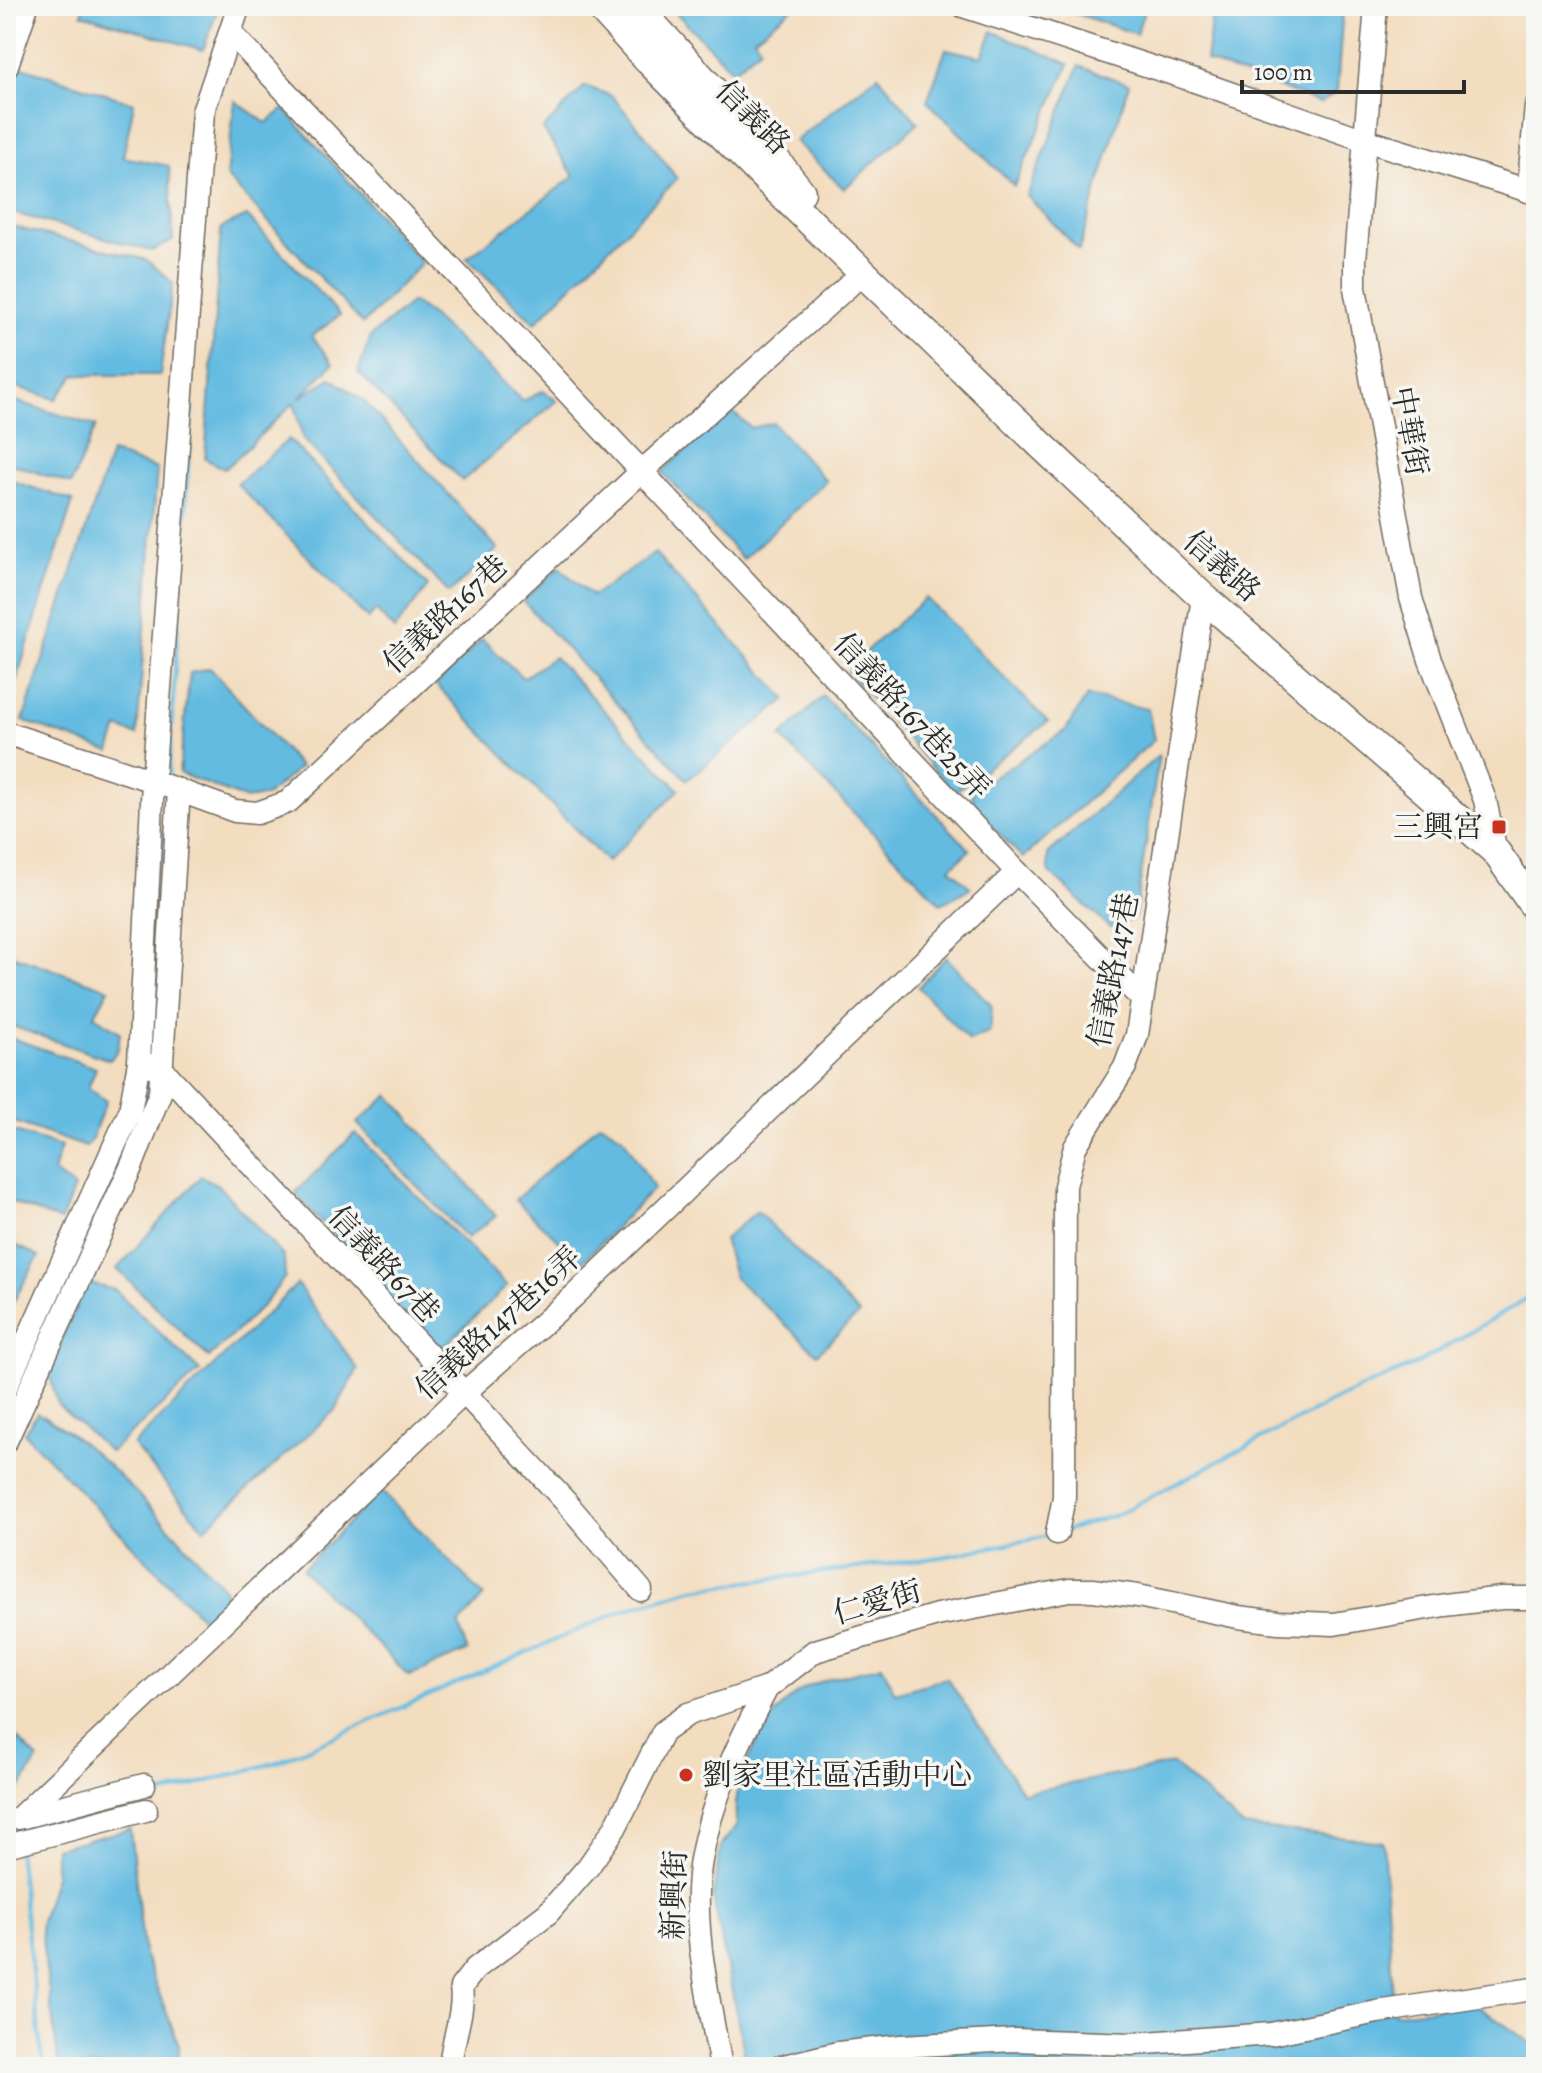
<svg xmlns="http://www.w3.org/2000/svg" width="1542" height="2073" font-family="Alegreya,'Noto Serif TC',serif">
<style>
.water{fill:#64bbe1;stroke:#487386;stroke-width:2}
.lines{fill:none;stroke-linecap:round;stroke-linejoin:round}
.stream{stroke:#64bbe1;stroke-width:4}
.minor-casing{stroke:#71695f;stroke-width:25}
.major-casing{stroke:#71695f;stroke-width:31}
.minor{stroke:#fff;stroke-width:22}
.major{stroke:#fff;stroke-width:28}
.poi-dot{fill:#c8321e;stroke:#f6f6f2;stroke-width:3}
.labels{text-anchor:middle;stroke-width:7;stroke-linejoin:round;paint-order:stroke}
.street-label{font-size:30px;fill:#2b2b2b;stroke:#f6f6f2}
.poi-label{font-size:30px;fill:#2b2b2b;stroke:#f6f6f2;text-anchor:end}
</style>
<rect width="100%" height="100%" fill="#f6f6f2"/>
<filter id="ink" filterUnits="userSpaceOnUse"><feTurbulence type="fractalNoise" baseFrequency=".0125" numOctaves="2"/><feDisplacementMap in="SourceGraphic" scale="16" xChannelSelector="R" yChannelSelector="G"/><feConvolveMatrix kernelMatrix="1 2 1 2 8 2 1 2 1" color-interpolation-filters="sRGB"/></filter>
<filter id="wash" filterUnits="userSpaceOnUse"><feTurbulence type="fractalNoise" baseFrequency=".006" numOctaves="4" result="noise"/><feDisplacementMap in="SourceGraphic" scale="32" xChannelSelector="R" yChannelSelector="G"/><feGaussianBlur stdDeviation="1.8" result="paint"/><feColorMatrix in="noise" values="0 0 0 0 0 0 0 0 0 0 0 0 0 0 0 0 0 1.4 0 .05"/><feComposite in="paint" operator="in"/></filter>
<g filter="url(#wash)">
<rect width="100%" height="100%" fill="#f3ddbf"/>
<g class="water">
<path d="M 84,6 L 219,6 L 203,50 L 82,14 Z"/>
<path d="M 669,6 L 795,6 L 754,38 L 761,47 L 733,71 Z"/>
<path d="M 1053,6 L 1146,6 L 1136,34 Z"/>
<path d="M 1213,6 L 1343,6 L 1337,91 L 1321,103 L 1206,61 Z"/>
<path d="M 992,31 L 1069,64 L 1014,186 L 927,101 L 946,49 L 982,57 Z"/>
<path d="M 19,66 L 134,103 L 123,157 L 169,166 L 173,240 L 152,251 L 6,211 L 6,105 Z"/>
<path d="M 1079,66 L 1129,84 L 1079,250 L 1027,196 Z"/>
<path d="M 878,75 L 918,123 L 844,189 L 795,141 Z"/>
<path d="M 585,86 L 612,96 L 646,136 L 677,179 L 535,323 L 467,258 L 574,176 L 543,129 Z"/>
<path d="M 235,101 L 266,123 L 284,109 L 422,263 L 363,324 L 226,176 Z"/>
<path d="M 247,216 L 340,315 L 312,336 L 333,364 L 299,398 L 331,378 L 364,401 L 498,549 L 449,593 L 303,439 L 294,403 L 225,469 L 205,459 L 221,228 Z"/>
<path d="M 6,225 L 147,260 L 173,283 L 160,375 L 75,375 L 56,399 L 6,384 Z"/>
<path d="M 412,302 L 432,316 L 523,401 L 543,391 L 557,401 L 462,481 L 358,372 L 371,336 Z"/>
<path d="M 6,398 L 96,426 L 71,484 L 6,462 Z"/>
<path d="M 730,410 L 751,428 L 773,423 L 826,481 L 743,559 L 662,472 Z"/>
<path d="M 289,439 L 428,586 L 394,630 L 376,610 L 368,619 L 237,484 Z"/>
<path d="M 111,453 L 157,469 L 137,735 L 118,728 L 110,752 L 23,721 Z"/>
<path d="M 6,479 L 73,501 L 6,713 Z"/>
<path d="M 655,553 L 786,699 L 687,780 L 523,601 L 559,567 L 592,596 Z"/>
<path d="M 926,598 L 1048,722 L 954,792 L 848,672 L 869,648 Z"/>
<path d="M 482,639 L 523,678 L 554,657 L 679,790 L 607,862 L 436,685 Z"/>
<path d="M 210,668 L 300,767 L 266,796 L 245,799 L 179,773 L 190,673 Z"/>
<path d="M 823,696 L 970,850 L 950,868 L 971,888 L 941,904 L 781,737 Z"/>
<path d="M 1087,696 L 1148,709 L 1154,740 L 1023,858 L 973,808 L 972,791 L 1065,731 Z"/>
<path d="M 1159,755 L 1135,918 L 1110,928 L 1048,871 L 1048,854 Z"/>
<path d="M 6,953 L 109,989 L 94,1016 L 120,1032 L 118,1049 L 110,1060 L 6,1024 Z"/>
<path d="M 946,957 L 992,1006 L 990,1032 L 969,1041 L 918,987 Z"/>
<path d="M 6,1036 L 96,1068 L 88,1088 L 106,1101 L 92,1138 L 86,1147 L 6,1119 Z"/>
<path d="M 389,1095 L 496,1216 L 467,1238 L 357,1123 Z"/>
<path d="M 600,1123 L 623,1137 L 654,1188 L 582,1262 L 515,1200 Z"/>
<path d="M 6,1129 L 61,1147 L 53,1172 L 74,1188 L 61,1221 L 6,1200 Z"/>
<path d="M 355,1133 L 507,1286 L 437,1353 L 295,1193 Z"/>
<path d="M 201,1176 L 218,1185 L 284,1257 L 285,1277 L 265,1303 L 209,1358 L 117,1269 Z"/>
<path d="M 757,1211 L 859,1314 L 817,1354 L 734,1277 L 724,1239 Z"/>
<path d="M 6,1241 L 39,1256 L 6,1315 Z"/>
<path d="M 87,1283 L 115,1290 L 200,1371 L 110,1452 L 58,1405 L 48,1369 Z"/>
<path d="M 297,1284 L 358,1369 L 335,1410 L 204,1529 L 133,1445 Z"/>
<path d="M 37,1413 C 102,1446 168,1528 219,1582 L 229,1598 L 205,1621 L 24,1433 Z"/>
<path d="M 381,1491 L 484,1596 L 459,1625 L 467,1651 L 409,1676 L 302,1569 Z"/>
<path d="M 882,1665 L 895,1693 L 947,1678 L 1023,1793 L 1173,1764 L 1242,1826 L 1383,1842 L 1394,2013 L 1475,2004 L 1536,2047 L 1536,2067 L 747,2067 L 713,1897 L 721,1845 L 737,1826 C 728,1785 764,1715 799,1692 C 820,1678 857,1673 882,1665 Z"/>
<path d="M 6,1727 L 38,1759 L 6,1811 Z"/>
<path d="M 130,1829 L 144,1954 L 179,2045 L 179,2067 L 59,2067 L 40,1924 L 55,1876 L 55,1848 Z"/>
</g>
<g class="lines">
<g class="stream">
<path d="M 168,780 L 192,406"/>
<path d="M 153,996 L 167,793"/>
<path d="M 140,1114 L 146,1100 L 148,1072"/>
<path d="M 6,1408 L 14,1392"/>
<path d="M 1064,1531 L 1116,1515 L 1339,1398 L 1420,1362 L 1536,1293"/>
<path d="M 142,1800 L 277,1762 L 626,1609 L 692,1589 L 942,1557 L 1048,1536"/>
<path d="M 33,1826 L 117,1806"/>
<path d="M 6,1832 L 24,1828"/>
<path d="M 18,1851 L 43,2067"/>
</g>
</g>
</g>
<g filter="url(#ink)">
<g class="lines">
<g class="minor-casing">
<g id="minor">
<path d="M 963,6 L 1192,80 L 1365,140 L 1536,193"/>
<path d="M 1376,6 L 1355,260 L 1355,288 L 1411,598 L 1430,660 L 1485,800 L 1496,852"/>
<path d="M 230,32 L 1017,872 L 1142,999"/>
<path d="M 6,68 L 27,6"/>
<path d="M 1528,191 L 1536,107"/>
<path d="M 6,733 L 153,781 L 235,811 L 257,813 L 288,802 L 641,472 L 864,272"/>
<path d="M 139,1062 L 163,1070 L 565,1501 L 641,1590"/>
<path d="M 6,1387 L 130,1111 L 139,1062 L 153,781 L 203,112 L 239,6"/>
<path d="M 6,1441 L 132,1165 L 160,1093 L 179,790"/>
<path d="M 1057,1533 L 1064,1497 L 1065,1186 L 1075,1147 L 1125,1067 L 1137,1035 L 1203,597"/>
<path d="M 23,1817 L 144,1785"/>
<path d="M 19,1818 L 464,1393 L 574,1296 L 1017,872"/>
<path d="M 6,1846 L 146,1810"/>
<path d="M 450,2067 C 452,2039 465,2012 461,1987 L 475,1969 L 548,1913 L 588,1867 L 615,1828 L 663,1732 L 688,1714 L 767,1688 L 815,1651 L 937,1615 L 1069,1590 L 1093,1590 L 1138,1596 L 1238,1617 L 1278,1622 L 1334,1624 L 1445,1605 L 1502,1598 L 1536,1598"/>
<path d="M 721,2067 C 710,2004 690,1923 701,1860 C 711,1799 739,1742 767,1688"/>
<path d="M 780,2067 L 838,2053 L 901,2046 L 1014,2040 L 1132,2044 L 1271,2034 L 1377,2012 L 1533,1989"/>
</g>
</g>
<g class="major-casing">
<g id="major">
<path d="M 599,6 L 646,58 L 765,178 L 1040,444 L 1203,597 L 1496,852 L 1536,909"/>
<path d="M 636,6 L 771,154 L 801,192"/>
</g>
</g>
<use href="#minor" class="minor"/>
<use href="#major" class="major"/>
</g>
</g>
<g class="poi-dot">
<rect x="1491" y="819" width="16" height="16" rx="4"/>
<circle cx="686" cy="1775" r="8"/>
</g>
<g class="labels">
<g class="street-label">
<text transform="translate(753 117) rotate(45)" y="10">信義路</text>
<text transform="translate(1410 431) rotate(80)" y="10">中華街</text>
<text transform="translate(1222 566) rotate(41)" y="10">信義路</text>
<text transform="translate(445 614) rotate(-43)" y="10">信義路167巷</text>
<text transform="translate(912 716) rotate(47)" y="10">信義路167巷25弄</text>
<text transform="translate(1113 970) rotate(-79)" y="10">信義路147巷</text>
<text transform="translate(384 1264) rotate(47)" y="10">信義路67巷</text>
<text transform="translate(498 1323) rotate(-42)" y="10">信義路147巷16弄</text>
<text transform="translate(877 1602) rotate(-16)" y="10">仁愛街</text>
<text transform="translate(674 1895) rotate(-88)" y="10">新興街</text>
</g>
<g class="poi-label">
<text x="1483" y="837">三興宮</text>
<text x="702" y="1785" text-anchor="start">劉家里社區活動中心</text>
</g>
</g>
<rect width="1542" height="2073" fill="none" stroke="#f6f6f2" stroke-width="32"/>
<path d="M1242 80v12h222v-12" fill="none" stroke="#2b2b2b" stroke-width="4"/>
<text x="1254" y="80" font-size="24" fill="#2b2b2b" stroke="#f6f6f2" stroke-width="6" paint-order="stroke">100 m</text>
</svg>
